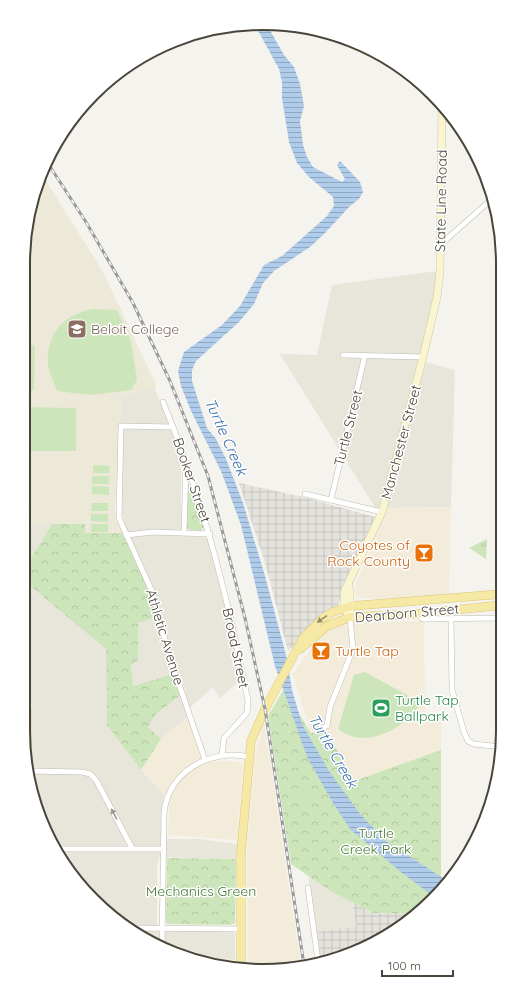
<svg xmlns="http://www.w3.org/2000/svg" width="526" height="994" font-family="Quicksand,sans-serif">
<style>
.residential{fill:#e8e6db}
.commercial{fill:#f4ecdb}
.industrial{fill:url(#industrial-grid)}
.education{fill:#ede9d8}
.grass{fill:url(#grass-tufts)}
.forest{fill:url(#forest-crowns)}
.garden{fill:#cde5ba}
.water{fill:url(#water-rules)}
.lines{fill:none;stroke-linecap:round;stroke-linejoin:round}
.street-casing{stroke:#c0bcb0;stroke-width:6}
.secondary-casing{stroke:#d0c9a0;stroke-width:8}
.primary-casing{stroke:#dbc775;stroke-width:9}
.street{stroke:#fff;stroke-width:5}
.secondary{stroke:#faf5d1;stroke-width:7}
.primary{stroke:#f6e8a5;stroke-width:8}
.rail-casing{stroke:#9a9a9a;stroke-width:3}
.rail{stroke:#fff;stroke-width:1.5;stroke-dasharray:4.5;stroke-linecap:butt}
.oneway{fill:#978e6a}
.oneway2{fill:#9b9993}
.labels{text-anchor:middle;stroke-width:3;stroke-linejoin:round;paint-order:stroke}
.street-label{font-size:14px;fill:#49453a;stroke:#fff}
.education-label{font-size:14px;fill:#785e54;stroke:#fff;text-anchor:start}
.food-label{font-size:14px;fill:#c56008;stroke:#fff;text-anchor:end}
.leisure-label{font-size:14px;fill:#27864d;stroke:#fff;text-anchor:start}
.park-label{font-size:14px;fill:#447732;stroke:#fff}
.water-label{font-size:15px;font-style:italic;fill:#3c71ad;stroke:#fff}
.rim{fill:none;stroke:#49453a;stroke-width:2}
</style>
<defs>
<pattern id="industrial-grid" width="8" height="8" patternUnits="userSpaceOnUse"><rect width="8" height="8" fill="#e5e3de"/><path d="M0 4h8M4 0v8" fill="none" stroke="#c6c4bf"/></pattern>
<pattern id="grass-tufts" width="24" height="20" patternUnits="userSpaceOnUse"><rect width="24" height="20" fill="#cde5ba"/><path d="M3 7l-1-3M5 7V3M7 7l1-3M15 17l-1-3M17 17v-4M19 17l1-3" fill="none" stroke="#b2c6a1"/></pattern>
<pattern id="forest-crowns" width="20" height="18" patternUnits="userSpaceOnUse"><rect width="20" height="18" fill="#cde5ba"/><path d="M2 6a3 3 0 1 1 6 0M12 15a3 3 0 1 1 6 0" fill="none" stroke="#b2c6a1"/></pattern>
<pattern id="water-rules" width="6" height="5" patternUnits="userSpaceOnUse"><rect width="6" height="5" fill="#afcceb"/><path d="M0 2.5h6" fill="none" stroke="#90a7bf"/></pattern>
</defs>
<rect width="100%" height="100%" fill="#f5f3ed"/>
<g class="residential">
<path d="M 437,271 L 435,290 L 428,327 L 380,509 L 376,509 L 280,354 L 317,355 L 332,285 Z"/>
<path d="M 425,362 L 455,370 L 451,507 L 387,508 Z"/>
<path d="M 154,387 L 181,456 L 181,535 L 206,538 L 209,541 L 243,678 L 220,698 L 213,687 L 186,711 L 188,717 L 161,739 L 148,727 L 156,714 L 186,692 L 178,672 L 133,686 L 131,665 L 138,661 L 138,623 L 162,615 L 153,586 L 125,527 L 121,510 L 124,425 L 120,424 L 121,397 Z"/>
<path d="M 23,524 L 52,524 L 23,571 Z"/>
<path d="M 23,580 L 106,649 L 107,725 L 141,770 L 164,795 L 161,839 L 199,839 L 237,844 L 236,859 L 159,857 L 157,866 L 157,930 L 233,932 L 235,935 L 235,959 L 198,958 L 198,961 L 130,931 L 73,877 L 36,808 L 31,780 L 31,713 L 29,702 L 23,691 Z"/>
<path d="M 308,876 L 330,891 L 352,902 L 356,926 L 317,932 Z"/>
</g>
<g class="commercial">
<path d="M 451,507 L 449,595 L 404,599 L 358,598 L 355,594 L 355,586 L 387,508 Z"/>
<path d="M 424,621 L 425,717 L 441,717 L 441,750 L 353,781 L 327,732 L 311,733 L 293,674 L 316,641 L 328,631 L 344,623 Z"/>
<path d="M 188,717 L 204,764 L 215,761 L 228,761 L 240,762 L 243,765 L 237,840 L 168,835 L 170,797 L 164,795 L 141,770 L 161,739 Z"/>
<path d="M 264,722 L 301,965 L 279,970 L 248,967 L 247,847 L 255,757 Z"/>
<path d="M 199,958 L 235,959 L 235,966 L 201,963 Z"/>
</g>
<g class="industrial">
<path d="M 239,483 L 303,497 L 375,517 L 342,590 L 338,606 L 288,651 L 266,566 Z"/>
<path d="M 352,902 L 374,913 L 417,914 L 355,953 L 320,961 L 317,932 L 356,926 Z"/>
</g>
<path class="education" d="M 43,176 L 103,272 L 157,387 L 121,397 L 115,511 L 122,533 L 85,533 L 85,524 L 23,524 L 24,248 Z"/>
<path class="grass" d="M 487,539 L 486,559 L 469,548 Z"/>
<g class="forest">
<path d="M 188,483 L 204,527 L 201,531 L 187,529 Z"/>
<path d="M 52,524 L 85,524 L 85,533 L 122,533 L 151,595 L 157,617 L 138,623 L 138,661 L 131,665 L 133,686 L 172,674 L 180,696 L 156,714 L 148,727 L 161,739 L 141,770 L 107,725 L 106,649 L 23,580 L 23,571 Z"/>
<path d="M 284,689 L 311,733 L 327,732 L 354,781 L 441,750 L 441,886 L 421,911 L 417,914 L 374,913 L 330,891 L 291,864 L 268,716 Z"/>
<path d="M 167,858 L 236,859 L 235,923 L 231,925 L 168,924 L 166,920 Z"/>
</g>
<g class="garden">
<path d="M 93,309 L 117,310 L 131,341 L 137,380 L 131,390 L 91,395 L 57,391 C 54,382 48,372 48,362 C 47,332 65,314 93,309 Z"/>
<path d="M 23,344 L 35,346 L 34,389 L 30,392 L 23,392 Z"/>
<path d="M 23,407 L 76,408 L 76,451 L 23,451 Z"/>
<path d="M 93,465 L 110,466 L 109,473 L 93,473 Z"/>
<rect x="92" y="476" width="17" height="8"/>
<path d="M 92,486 L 109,487 L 109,495 L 92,494 Z"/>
<path d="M 92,503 L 108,503 L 108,511 L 91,511 Z"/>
<path d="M 91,514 L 108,514 L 108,522 L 91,521 Z"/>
<rect x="91" y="524" width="17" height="8"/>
<path d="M 365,672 L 420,702 L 421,704 C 404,728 366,751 338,729 L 354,675 Z"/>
<path d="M 307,787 L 310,804 L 299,806 L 297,788 Z"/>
</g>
<path class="water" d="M 267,25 L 284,55 L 294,67 L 300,84 L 304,106 L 300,121 L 303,145 L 307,157 L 313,167 L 342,182 L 345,179 L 337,165 L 340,161 L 360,182 L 363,192 L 359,199 L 350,206 L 325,233 L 310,247 L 274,271 L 263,283 L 254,304 L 239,322 L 196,361 L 192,370 L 192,381 L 207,428 L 216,439 L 226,459 L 243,503 L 265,576 L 286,655 L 292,690 L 302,724 L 329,771 L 360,814 L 387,842 L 446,880 L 433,896 L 402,873 L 351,830 L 333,803 L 307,757 L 275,666 L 241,525 L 221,471 L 191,411 L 181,386 L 178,371 L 184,352 L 222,325 L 240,306 L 264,265 L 282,256 L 327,216 L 334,206 L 333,197 L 309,177 L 297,163 L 289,142 L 282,98 L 282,82 L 279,69 L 256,27 Z"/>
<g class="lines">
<g class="street-casing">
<g id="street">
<path d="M 440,245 L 492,199"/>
<path d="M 343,355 L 423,357"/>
<path d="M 163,402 C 203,499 228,598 248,701 L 247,713 L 224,738 L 222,755"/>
<path d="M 173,427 L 121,426 L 119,518 L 154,596 L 169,655 L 205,760"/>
<path d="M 305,494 L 382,512"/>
<path d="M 331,500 L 365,355"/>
<path d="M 184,533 L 186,463"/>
<path d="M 126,535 L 153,532 L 210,534"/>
<path d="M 416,614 L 423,619 L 502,618"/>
<path d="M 451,619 L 452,690 L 464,732 L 468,741 L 474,744 L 502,747"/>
<path d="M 318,729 L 327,726 L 330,707 L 353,649 L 350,617"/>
<path d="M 30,771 L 82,772 L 90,774 L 96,780 L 132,848"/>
<path d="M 57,849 L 163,849"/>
<path d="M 308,888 L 318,961"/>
<path d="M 127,928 L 241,929"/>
<path d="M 162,945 L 164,814 C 167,772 210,748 249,757"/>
</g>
</g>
<g class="secondary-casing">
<g id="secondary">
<path d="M 349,585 L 351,611"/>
<path d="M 350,617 L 344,608 L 344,592 L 382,512 L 423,357 L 437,297 L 440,272 L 442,105"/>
<path d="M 23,696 L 28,713 L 28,763"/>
</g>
</g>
<g class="primary-casing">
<g id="primary">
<path d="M 300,649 L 327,626 L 350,617 L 416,614 L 502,605"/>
<path d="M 241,967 L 241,853 L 251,741 L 265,709 L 303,638 L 323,618 L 333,612 L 351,606 L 502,594"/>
</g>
</g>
<use href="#street" class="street"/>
<use href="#secondary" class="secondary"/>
<use href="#primary" class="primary"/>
<g class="rail-casing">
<path id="rail" d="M 47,162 L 86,222 L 133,303 L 170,381 L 208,476 L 245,618 L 265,709 L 304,965"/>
</g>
<use href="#rail" class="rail"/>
</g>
<defs><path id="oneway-solid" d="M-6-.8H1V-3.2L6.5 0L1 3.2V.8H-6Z"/></defs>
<use class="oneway" href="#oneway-solid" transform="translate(322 619) rotate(146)"/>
<use class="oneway2" href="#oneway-solid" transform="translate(114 814) rotate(-118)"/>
<defs>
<g id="university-square" transform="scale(1)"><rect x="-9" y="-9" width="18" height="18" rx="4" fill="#8d6e63" stroke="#fff"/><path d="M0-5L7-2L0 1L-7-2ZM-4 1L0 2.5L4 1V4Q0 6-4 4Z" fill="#fff"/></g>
<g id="bar-square" transform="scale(1)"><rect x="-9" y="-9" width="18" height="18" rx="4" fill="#e8710a" stroke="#fff"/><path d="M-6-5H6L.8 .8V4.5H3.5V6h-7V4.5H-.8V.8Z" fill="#fff"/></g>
<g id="stadium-square" transform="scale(1)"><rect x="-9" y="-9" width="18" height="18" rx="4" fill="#2e9e5b" stroke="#fff"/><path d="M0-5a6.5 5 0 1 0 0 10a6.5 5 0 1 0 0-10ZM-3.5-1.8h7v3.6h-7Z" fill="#fff"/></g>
</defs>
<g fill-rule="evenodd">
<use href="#university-square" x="77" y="329"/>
<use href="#bar-square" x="424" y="553"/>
<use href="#bar-square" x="321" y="651"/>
<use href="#stadium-square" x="381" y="708"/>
</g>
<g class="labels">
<g class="street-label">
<text transform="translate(441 201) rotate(-89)" y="5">State Line Road</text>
<text transform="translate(348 428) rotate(-76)" y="5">Turtle Street</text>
<text transform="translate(401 442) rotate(-75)" y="5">Manchester Street</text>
<text transform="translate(192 480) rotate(71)" y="5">Booker Street</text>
<text transform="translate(407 613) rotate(-5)" y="5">Dearborn Street</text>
<text transform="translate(165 637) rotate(73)" y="5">Athletic Avenue</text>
<text transform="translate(236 648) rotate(78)" y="5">Broad Street</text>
</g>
<g class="education-label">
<text x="91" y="334">Beloit College</text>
</g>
<g class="food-label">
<text x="410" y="550">Coyotes of<tspan x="410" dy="16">Rock County</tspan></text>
<text x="335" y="656" text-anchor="start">Turtle Tap</text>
</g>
<g class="leisure-label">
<text x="395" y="705">Turtle Tap<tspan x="395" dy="16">Ballpark</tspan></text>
</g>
<g class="park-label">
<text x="376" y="838">Turtle<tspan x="376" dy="16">Creek Park</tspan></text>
<text x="201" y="896">Mechanics Green</text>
</g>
<g class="water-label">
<text transform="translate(226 437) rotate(66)" y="5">Turtle Creek</text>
<text transform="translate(333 751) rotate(60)" y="5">Turtle Creek</text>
</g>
</g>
<path d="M0 0H526V994H0ZM263 30H263A233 233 0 0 1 496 263V731A233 233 0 0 1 263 964H263A233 233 0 0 1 30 731V263A233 233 0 0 1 263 30Z" fill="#fff" fill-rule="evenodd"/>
<path class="rim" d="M263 30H263A233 233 0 0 1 496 263V731A233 233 0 0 1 263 964H263A233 233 0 0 1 30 731V263A233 233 0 0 1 263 30Z"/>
<path d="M382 970v6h71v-6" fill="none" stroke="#49453a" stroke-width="2"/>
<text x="388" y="970" font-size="12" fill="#49453a" stroke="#ffffff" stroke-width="3" paint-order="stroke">100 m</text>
</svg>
